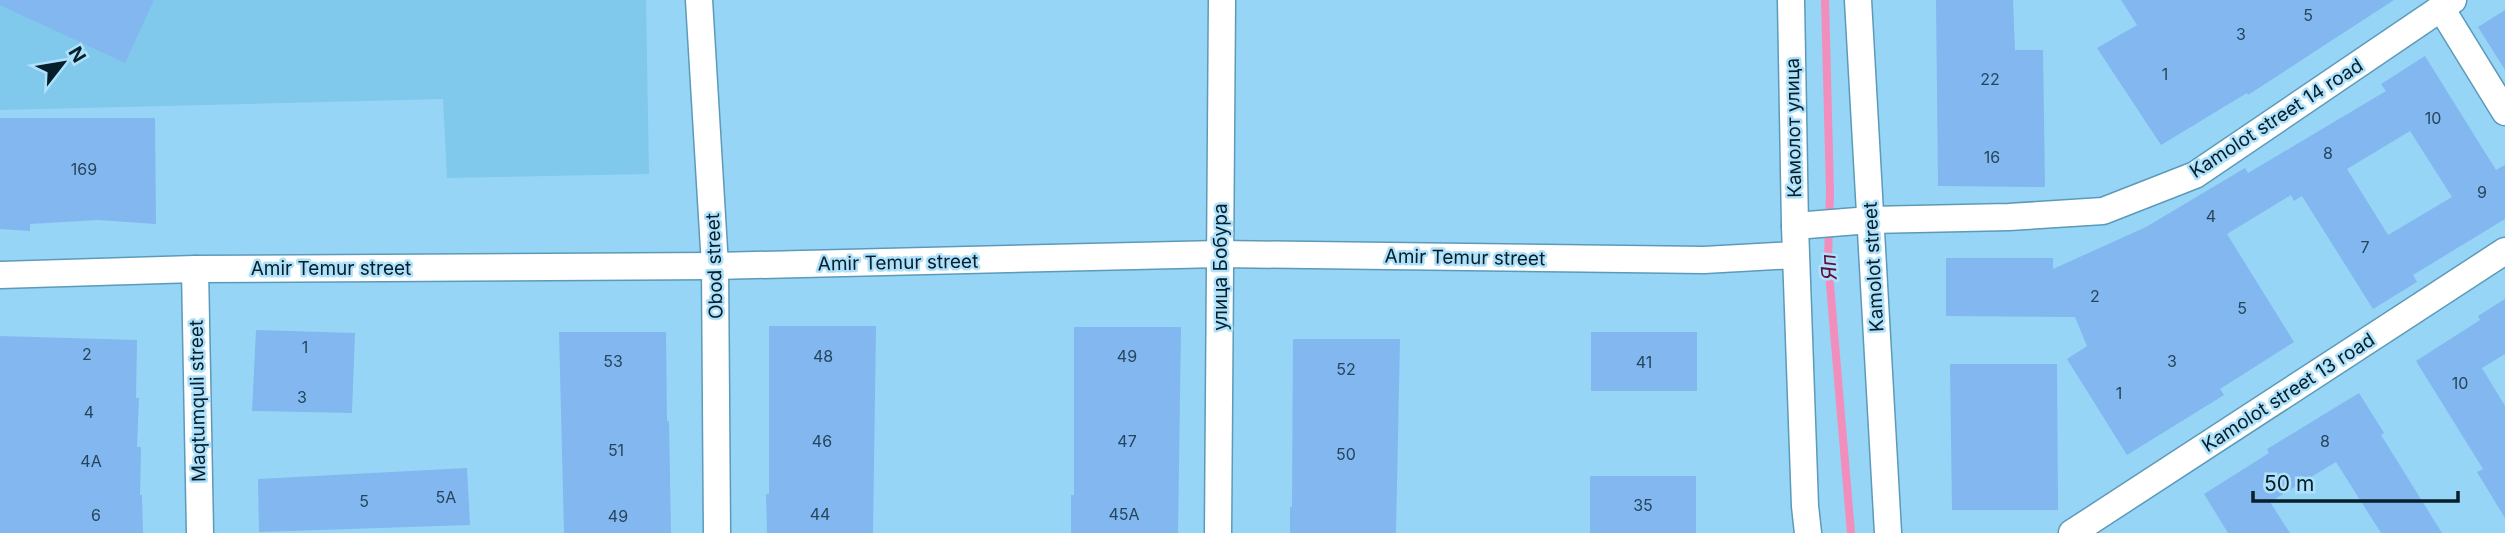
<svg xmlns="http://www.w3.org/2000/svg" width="2505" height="533" font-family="Inter,sans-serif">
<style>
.built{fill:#80c8ec}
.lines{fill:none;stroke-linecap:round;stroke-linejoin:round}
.stream{stroke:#f28ebc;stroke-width:8}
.building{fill:#83b7f0;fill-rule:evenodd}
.street-casing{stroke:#5d9ab9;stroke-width:29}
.street{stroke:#fff;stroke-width:26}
.labels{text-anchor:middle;stroke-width:5;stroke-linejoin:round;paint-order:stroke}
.number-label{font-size:16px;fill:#24455c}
.street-label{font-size:19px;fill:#051f2b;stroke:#afe1fb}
.water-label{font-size:21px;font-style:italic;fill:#5e103c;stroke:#afe1fb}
</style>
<rect width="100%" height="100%" fill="#96d5f6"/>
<path class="built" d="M 0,0 L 646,0 L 649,174 L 447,178 L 443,99 L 0,110 Z"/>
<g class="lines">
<path class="stream" d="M 1825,0 L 1830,192 L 1828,261 L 1851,533"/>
</g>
<g class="building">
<path d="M 0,0 L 154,0 L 125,63 L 0,5 Z"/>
<path d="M 1936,0 L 2013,0 L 2015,50 L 2043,50 L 2045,187 L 1938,186 Z"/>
<path d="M 2121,0 L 2394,0 L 2248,95 L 2247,93 L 2161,145 L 2097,48 L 2137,25 Z"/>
<path d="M 2505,10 L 2505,70 L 2478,27 Z"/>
<path d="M 2425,56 L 2496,170 L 2505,165 L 2505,219 L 2413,275 L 2417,282 L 2373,309 L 2302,196 L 2294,201 L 2291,195 L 2227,234 L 2294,342 L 2220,389 L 2224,395 L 2127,455 L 2067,359 L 2087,346 L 2075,317 L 1946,316 L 1946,258 L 2053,258 L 2053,269 L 2146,227 L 2245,168 L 2248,173 L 2386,91 L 2381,84 ZM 2410,131 L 2452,197 L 2388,235 L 2347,169 Z"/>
<path d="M 0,118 L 155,118 L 156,224 L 98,220 L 30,224 L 30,231 L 0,229 Z"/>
<path d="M 2505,299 L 2505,354 L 2482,368 L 2505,406 L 2505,518 L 2477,472 L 2483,469 L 2416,361 L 2480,320 L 2478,316 Z"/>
<path d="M 769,326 L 876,326 L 873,533 L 767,533 L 766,494 L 769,494 Z"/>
<path d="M 1074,327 L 1181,327 L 1178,533 L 1071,533 L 1071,495 L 1074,495 Z"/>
<path d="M 256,330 L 355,333 L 352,413 L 252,411 Z"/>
<path d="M 559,332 L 666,332 L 667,421 L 669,421 L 671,533 L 564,533 Z"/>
<rect x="1591" y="332" width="106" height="59"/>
<path d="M 0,336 L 137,340 L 136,398 L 139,398 L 137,447 L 141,447 L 140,495 L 142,495 L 143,533 L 0,533 Z"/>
<path d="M 1293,339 L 1400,339 L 1396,533 L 1290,533 L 1290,507 L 1292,507 Z"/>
<path d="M 1950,364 L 2057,364 L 2058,510 L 1952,510 Z"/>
<path d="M 2359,393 L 2384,433 L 2381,435 L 2442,533 L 2381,533 L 2336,462 L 2270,502 L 2290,533 L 2228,533 L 2204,494 L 2269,453 L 2267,449 Z"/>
<path d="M 467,468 L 470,525 L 259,532 L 258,479 Z"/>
<rect x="1590" y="476" width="106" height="57"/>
</g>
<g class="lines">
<g class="street-casing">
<g id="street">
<path d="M 699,0 L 715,266 L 717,533"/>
<path d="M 1791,0 L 1795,226 L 1805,506 L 1808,533"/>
<path d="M 1858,0 L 1888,533"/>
<path d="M 2441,8 L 2505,112"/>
<path d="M 1795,226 L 1870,220 L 2009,217 L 2103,211 L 2195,175 L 2453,0"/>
<path d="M 195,269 L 200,533"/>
<path d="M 0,275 L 195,269 L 715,266 L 1220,254 L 1704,260 L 1795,255"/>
<path d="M 1218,533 L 1222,0"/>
<path d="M 2072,533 L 2505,251"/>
</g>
</g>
<use href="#street" class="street"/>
</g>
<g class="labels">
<g class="number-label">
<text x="2308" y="21">5</text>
<text x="2241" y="40">3</text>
<text x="2165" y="80">1</text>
<text x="1990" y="85">22</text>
<text x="2433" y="124">10</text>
<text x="2328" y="159">8</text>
<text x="1992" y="163">16</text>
<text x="84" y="175">169</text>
<text x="2482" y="198">9</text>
<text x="2211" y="222">4</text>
<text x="2365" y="253">7</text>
<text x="2095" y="302">2</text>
<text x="2242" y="314">5</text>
<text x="305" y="353">1</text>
<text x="87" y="360">2</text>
<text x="823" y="362">48</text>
<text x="1127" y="362">49</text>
<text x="613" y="367">53</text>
<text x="2172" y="367">3</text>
<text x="1644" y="368">41</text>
<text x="1346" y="375">52</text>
<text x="2460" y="389">10</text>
<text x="2119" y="399">1</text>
<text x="302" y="403">3</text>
<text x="89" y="418">4</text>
<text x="822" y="447">46</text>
<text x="1127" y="447">47</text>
<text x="2325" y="447">8</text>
<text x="616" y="456">51</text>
<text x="1346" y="460">50</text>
<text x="91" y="467">4А</text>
<text x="446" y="503">5А</text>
<text x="364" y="507">5</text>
<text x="1643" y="511">35</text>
<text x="820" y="520">44</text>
<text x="1124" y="520">45А</text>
<text x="96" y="521">6</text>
<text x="618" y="522">49</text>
</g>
<g class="street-label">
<text transform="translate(2276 118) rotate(-33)" y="7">Kamolot street 14 road</text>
<text transform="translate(1793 128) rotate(-91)" y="7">Камолот улица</text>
<text transform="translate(1465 257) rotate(1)" y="7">Amir Temur street</text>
<text transform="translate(898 262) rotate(-1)" y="7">Amir Temur street</text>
<text transform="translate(714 266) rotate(-92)" y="7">Obod street</text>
<text transform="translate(1220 267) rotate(-90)" y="7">улица Бобура</text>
<text transform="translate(1873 267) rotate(-93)" y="7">Kamolot street</text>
<text x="331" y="275">Amir Temur street</text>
<text transform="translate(2288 392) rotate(-33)" y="7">Kamolot street 13 road</text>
<text transform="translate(197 401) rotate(-91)" y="7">Maqtumquli street</text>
</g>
<g class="water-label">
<text transform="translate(1829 267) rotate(-93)" y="7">Яп</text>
</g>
</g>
<g transform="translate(63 63) rotate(59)" stroke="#afe1fb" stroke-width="5" paint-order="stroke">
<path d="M0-5L12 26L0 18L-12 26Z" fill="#051f2b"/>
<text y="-10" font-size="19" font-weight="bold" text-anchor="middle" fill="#051f2b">N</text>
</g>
<path d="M2253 491v10h205v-10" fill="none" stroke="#051f2b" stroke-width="3.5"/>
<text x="2264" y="491" font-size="21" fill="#051f2b" stroke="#afe1fb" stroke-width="5" paint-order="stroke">50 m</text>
</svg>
